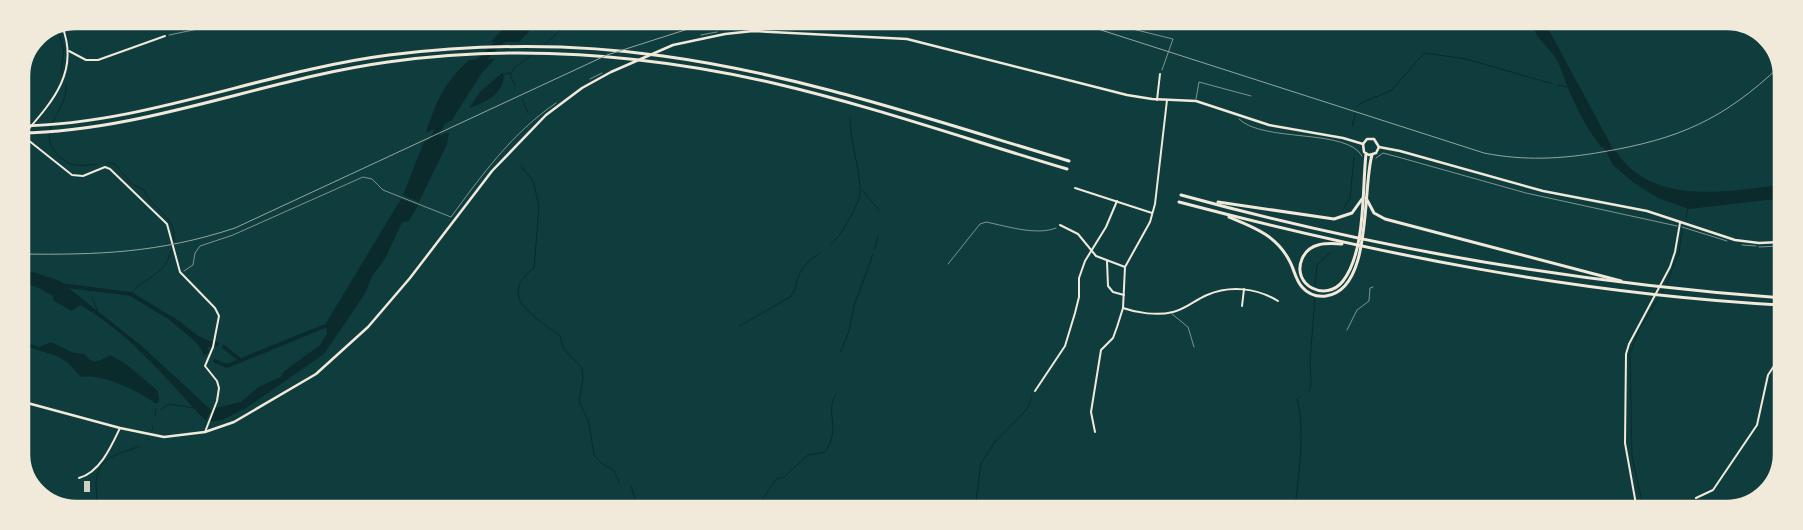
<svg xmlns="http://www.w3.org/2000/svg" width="1803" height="530" font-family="Inter,sans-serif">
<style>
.water{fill:#0a2a2b}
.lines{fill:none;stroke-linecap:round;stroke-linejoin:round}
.stream{stroke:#0a2a2b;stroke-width:1}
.canal{stroke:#0a2a2b;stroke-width:4}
.river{stroke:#0a2a2b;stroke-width:7}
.building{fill:#cfcfc3}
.path{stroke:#f1e9da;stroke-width:0.5}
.service{stroke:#f1e9da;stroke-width:0.5}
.minor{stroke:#f1e9da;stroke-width:2}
.tertiary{stroke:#f1e9da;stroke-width:2}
.secondary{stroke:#f1e9da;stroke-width:2.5}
.motorway{stroke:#f1e9da;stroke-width:3}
.rail{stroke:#97a49c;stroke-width:1}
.rim{fill:none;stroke:#f1e9da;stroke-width:2.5}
</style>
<rect width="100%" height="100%" fill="#0f3d3e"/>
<g class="water">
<path d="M 511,20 L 539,21 L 519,42 L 491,42 Z"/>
<path d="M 1529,22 L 1541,22 L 1550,32 L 1611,145 L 1601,147 C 1583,124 1569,93 1560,67 C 1556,54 1544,46 1537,35 C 1534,31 1532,26 1529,22 Z"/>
<path d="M 495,59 L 481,74 L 452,120 L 426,133 C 436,101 444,83 469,60 Z"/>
<path d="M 503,72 C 508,91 484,104 469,108 L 480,92 Z"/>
<path d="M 449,132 L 447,144 L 419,202 L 403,195 L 424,142 Z"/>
<path d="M 1616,152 C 1655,207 1725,191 1782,185 L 1782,201 L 1767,200 L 1689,209 L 1658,198 L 1634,183 L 1613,165 L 1607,154 Z"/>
<path d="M 401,199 L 418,205 L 409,221 L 402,222 L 385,259 L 372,276 L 366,292 L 324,354 L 246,408 L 222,420 L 209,422 L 216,408 L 241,402 L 260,386 L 281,377 L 283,372 L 320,345 L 327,334 L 326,323 Z"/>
<path d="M 20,268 L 60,281 L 143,347 L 211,410 L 206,421 C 167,380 130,333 80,305 L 72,311 L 54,301 L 53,296 L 41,289 L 20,281 Z"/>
<path d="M 164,313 C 184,319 197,343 219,342 L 218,346 L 208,347 L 209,353 L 204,356 C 198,337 175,329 164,313 Z"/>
<path d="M 20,340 L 39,347 L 51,342 L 74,353 L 84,354 C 93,366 100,361 110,355 L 126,364 L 158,391 L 159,402 L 156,404 C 141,392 100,372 81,377 L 68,363 L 57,356 L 23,345 Z"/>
</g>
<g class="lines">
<g class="stream">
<path d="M 57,28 L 64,50 L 61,74"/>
<path d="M 541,48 L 570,21"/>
<path d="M 511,74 L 513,69 L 537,51"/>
<path d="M 504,75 L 509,72 L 515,86"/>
<path d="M 66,85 C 69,110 34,130 57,154 C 70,168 80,166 97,164"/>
<path d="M 1557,85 L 1568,87"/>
<path d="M 522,99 L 528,113"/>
<path d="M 1357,107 L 1361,103 L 1392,90 L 1424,53 L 1466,59 L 1553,84"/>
<path d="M 1352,127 L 1355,114"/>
<path d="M 107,162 L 115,164 L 132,184 L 144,190 C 152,210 177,216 174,241"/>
<path d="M 521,166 L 533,181 L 539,206 L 534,268 C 495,297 537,318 560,336 L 563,348 L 582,368 L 583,378 L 579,401 L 589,423 L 594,455 L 601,463 L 614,471 L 619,482"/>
<path d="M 862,190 L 879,210"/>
<path d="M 1343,209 L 1350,198 L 1354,157"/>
<path d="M 1686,218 L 1688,207"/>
<path d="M 831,245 C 840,236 861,203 860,191 C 860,167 850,143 850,118"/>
<path d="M 875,249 L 878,236"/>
<path d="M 1315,285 L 1317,265 L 1331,252"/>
<path d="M 1666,285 L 1679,253 L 1682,230"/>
<path d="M 89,288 L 90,291"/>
<path d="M 1664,289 L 1639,330 L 1630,353 L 1632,457 L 1643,506 L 1670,504 L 1674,510"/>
<path d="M 131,294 C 144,276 165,277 171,251"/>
<path d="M 92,297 L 98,312"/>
<path d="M 738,327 L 790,297 C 797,290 795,284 799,275 C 804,264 811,259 820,253"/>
<path d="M 841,351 L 849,331 L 854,306 L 873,254"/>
<path d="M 1309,392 L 1311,384 L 1310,361 L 1315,298"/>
<path d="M 161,409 L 169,404 L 194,408"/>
<path d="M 155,416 L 156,409"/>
<path d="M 152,431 L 153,426"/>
<path d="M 148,440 L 149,439"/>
<path d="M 631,486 L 635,499 L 643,509"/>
<path d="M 95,508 C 98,500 96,493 96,484 C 97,456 117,455 140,446"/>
<path d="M 756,509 L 776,479 L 784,477 L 808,455 L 825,452 C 842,429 824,412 836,394"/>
<path d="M 975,509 L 981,463 L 995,442 L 1027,409 L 1032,397"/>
<path d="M 1295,510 C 1298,476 1306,432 1297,399 L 1300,397"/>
<path d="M 1621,510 L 1631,506"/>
</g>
<g class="canal">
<path d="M 60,285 L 131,294 L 167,316"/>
<path d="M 224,347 L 240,360"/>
<path d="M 215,361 L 227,366 L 330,324"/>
</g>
<g class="river">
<path d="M 476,65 L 506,36"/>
<path d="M 1601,139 L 1617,160"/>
<path d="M 431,145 L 443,119"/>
</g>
</g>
<rect class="building" x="84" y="481" width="6" height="11"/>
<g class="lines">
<g class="path">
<path d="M 1100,21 L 1173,39 L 1162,70"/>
<path d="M 169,35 L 203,28 L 283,20"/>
<path d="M 701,35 L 717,32"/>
<path d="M 590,79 L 602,73"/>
<path d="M 1239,119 C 1263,143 1347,128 1362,156"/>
<path d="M 1376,158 L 1383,153 L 1398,157 L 1526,193 L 1677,226"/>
<path d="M 1682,227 L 1727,241"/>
<path d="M 1742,245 L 1756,246"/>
<path d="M 1759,247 L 1779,246"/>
<path d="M 948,264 L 980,224 L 986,222 C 1006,226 1037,236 1056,228"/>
<path d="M 184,271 L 193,265 L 195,253 L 200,246 L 233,235 L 363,177 L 372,179 L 383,190 L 451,217 C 481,176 513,132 556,103"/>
<path d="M 1347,330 L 1357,310 L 1369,301 L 1370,288 L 1373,287"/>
<path d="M 1691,510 L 1694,502"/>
</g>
<g class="service">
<path d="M 1196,99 L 1199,82 L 1251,96"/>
<path d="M 1172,314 L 1188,327 L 1194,347"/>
</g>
<g class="minor">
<path d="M 69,51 L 86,60 L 98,60 L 165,36"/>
<path d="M 1157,100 L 1160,74"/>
<path d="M 23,136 L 72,175 L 83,176 L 105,167 L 110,169 L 167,224 L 180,272 L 215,308 L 219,316 L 213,347 L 205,366 L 217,381 L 219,388 L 217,401 L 205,432"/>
<path d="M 1075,188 L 1152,213"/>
<path d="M 1060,225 L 1078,234 L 1096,256 L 1125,267"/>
<path d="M 1107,261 L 1108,286 L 1113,292 L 1124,295"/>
<path d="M 1242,306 L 1244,289"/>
<path d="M 1123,308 C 1137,313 1157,316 1173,312 C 1186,309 1195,300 1207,295 C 1230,285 1257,288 1278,301"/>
<path d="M 1035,391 L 1065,346 L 1075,313 L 1079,297 L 1079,278 L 1085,261 L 1106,227 L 1117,201"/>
<path d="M 1095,432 L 1091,412 L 1101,350 L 1113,338 L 1117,327 L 1123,308 L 1125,267 L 1150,222 L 1155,204 L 1167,100"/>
<path d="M 79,478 C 100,472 111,447 120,428"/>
<path d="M 1696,498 L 1713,490 L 1757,425 L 1768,375 L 1782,354"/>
<path d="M 1637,510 L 1625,443 L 1626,354 L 1629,344 L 1670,267 L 1675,252 L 1680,223"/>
</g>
<path class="tertiary" d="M 20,139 C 49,105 81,74 62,26"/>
<g class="secondary">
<path d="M 1363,144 L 1364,152 L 1369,155 L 1376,153 L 1379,147"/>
<path d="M 1363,144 L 1367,139 L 1374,139 L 1379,147"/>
<path d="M 1379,147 L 1400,151 L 1543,191 L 1647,211 L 1735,240 L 1759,243 L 1782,242"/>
<path d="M 20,401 L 120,428 L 164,437 L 205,432 L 234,422 L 316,374 L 368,327 L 410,278 L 492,171 L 546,115 L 582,88 L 611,72 L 673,45 L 725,34 L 753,31 L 907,39 L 1127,95 L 1152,99 L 1196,101 L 1269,125 L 1343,138 L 1363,144"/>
</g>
<g class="motorway">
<path d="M 20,126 C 147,124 264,71 389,55 C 480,44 572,43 663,56 C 802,75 935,121 1069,161"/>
<path d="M 20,133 C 146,131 264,79 388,62 C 517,44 646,54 773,83 C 872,106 969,140 1067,169"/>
<path d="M 1181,195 C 1377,249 1579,283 1782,298"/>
<path d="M 1366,198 L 1374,213 L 1385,219 L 1621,281"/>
<path d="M 1179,202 C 1376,254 1578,294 1782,305"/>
<path d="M 1218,202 L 1334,219 L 1352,213 L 1362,199"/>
<path d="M 1229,217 C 1253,227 1276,235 1289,260 C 1294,268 1295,279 1302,287 C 1308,294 1317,297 1326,296 C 1373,290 1362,188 1372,155"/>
<path d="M 1342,244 C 1327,243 1309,242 1302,259 C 1291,285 1326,303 1343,281 C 1366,251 1362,190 1366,154"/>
</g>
<g class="rail">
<path d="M 1073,21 L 1484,153 C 1524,161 1562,159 1602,152 C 1679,139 1723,120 1780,66"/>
<path d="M 20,254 C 99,255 159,253 235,228 L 607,55 L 713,21"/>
</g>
</g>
<path d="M0 0H1803V530H0ZM76 29H1727A47 47 0 0 1 1774 76V454A47 47 0 0 1 1727 501H76A47 47 0 0 1 29 454V76A47 47 0 0 1 76 29Z" fill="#f1e9da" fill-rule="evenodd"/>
<path class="rim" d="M76 29H1727A47 47 0 0 1 1774 76V454A47 47 0 0 1 1727 501H76A47 47 0 0 1 29 454V76A47 47 0 0 1 76 29Z"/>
</svg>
